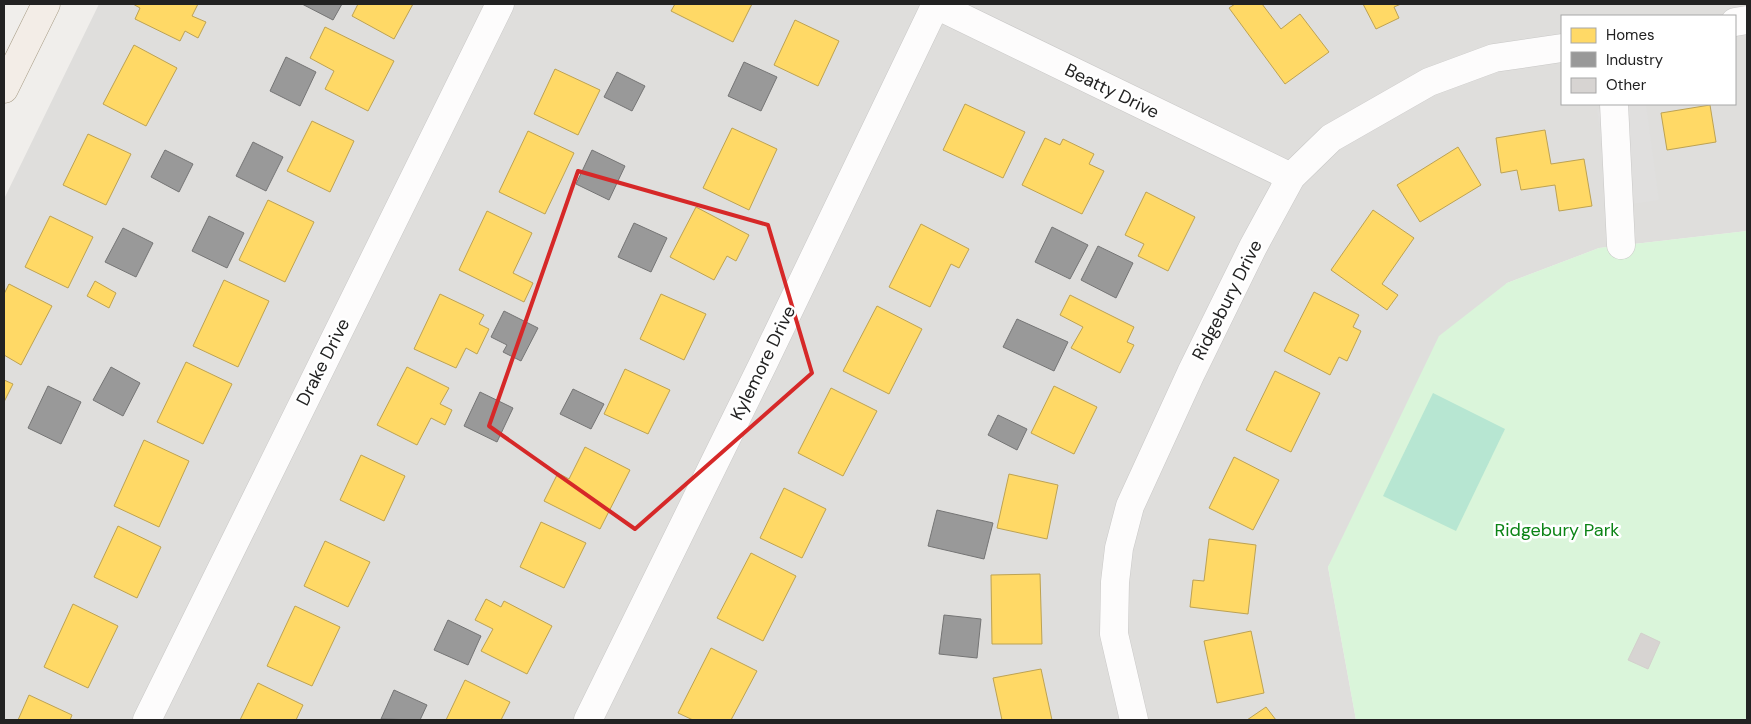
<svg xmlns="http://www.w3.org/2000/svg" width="1751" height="724" font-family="'DM Sans',sans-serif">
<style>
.residential{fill:#dfdedc;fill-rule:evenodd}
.park{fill:#daf5da}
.pitch{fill:#b7e6d2}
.parking{fill:#e0dfde}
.homes{fill:#ffd966;stroke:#bda252}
.industry{fill:#999;stroke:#757575}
.building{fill:#d7d4d2;stroke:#d3d0cc}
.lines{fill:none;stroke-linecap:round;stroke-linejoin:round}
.minor-casing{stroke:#c9c8c7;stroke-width:29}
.major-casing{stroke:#a79c86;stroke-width:29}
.minor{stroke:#fdfcfc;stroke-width:28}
.major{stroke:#f3ede7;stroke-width:28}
.marked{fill:none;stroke:#d62828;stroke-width:4;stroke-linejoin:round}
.labels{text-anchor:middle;stroke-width:5;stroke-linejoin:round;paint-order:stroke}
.street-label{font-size:18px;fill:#222;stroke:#fff}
.park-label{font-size:18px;fill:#0c8416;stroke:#fff}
</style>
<rect width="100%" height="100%" fill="#f0eeeb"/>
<path class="residential" d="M 99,4 L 1747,4 L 1747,231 L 1599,248 L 1507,283 L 1328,567 L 1356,720 L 4,720 L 4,199 ZM 1562,16 L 1735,16 L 1735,104 L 1562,104 Z"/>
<path class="park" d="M 1747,231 L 1747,720 L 1356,720 L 1328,567 L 1439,336 L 1507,283 L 1599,248 Z"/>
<path class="pitch" d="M 1433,393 L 1505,429 L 1456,531 L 1383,496 Z"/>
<path class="parking" d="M 1635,104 L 1646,104 L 1659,200 L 1610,207 L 1597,109 Z"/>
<g class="homes">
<path d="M 133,4 L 198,4 L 192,16 L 206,22 L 198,38 L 185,31 L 180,41 L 135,19 L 140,8 Z"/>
<path d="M 358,4 L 413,4 L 394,39 L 352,16 Z"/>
<path d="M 675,4 L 752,4 L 733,42 L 671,11 Z"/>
<path d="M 1235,4 L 1262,4 L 1281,29 L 1300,14 L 1329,52 L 1285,84 L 1229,8 Z"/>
<path d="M 1363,4 L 1401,4 L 1394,7 L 1399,18 L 1376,29 Z"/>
<path d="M 795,20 L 839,41 L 818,86 L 774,65 Z"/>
<path d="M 325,27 L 394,61 L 368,111 L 325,89 L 334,71 L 310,58 Z"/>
<path d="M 134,45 L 177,68 L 146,126 L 103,104 Z"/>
<path d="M 555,69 L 600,90 L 578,135 L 534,114 Z"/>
<path d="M 965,104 L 1025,132 L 1003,178 L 943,150 Z"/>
<path d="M 1710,105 L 1716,142 L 1667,150 L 1661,113 Z"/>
<path d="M 312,121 L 354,141 L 330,192 L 287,171 Z"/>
<path d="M 732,128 L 777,149 L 749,210 L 703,188 Z"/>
<path d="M 1545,130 L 1551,164 L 1584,159 L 1592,206 L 1559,211 L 1555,185 L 1521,190 L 1517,170 L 1501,173 L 1496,138 Z"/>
<path d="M 528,131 L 574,153 L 545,214 L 499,192 Z"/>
<path d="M 88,134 L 131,154 L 106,205 L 63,185 Z"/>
<path d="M 1045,138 L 1060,145 L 1063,139 L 1094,154 L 1089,164 L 1104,171 L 1082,214 L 1022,185 Z"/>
<path d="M 1458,147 L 1481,185 L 1420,222 L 1397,185 Z"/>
<path d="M 1146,192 L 1195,217 L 1168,271 L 1138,256 L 1144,244 L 1125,235 Z"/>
<path d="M 268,200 L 314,222 L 285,282 L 239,260 Z"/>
<path d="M 696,207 L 749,235 L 736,261 L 727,256 L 714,280 L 670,257 Z"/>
<path d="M 1373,210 L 1414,238 L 1382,284 L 1398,295 L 1387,310 L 1331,270 Z"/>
<path d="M 487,211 L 532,233 L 513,273 L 533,283 L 524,302 L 459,270 Z"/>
<path d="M 50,216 L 93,237 L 68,288 L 25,267 Z"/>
<path d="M 921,224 L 969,249 L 959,268 L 951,264 L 930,307 L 889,287 Z"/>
<path d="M 224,280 L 269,301 L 238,367 L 193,346 Z"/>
<path d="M 95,281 L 116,293 L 109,308 L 87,296 Z"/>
<path d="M 9,284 L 52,306 L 21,365 L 4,355 L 4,294 Z"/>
<path d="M 1314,292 L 1359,315 L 1353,327 L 1361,331 L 1347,361 L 1339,357 L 1330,375 L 1284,351 Z"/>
<path d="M 440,294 L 484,315 L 479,324 L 489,329 L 477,354 L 466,348 L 456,368 L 414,349 Z"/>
<path d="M 661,294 L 706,314 L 684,360 L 640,339 Z"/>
<path d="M 1070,295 L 1134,327 L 1127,342 L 1134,345 L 1120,373 L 1071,348 L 1083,327 L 1060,315 Z"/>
<path d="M 877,306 L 922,329 L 889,394 L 843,371 Z"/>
<path d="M 186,362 L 232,384 L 203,444 L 157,422 Z"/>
<path d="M 407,367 L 449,388 L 440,404 L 452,410 L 445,425 L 431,418 L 417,445 L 377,425 Z"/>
<path d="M 625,369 L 670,390 L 648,434 L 604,414 Z"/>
<path d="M 1275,371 L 1320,393 L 1291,452 L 1246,430 Z"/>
<path d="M 4,380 L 13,384 L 4,402 Z"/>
<path d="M 1054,386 L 1097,407 L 1074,454 L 1031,433 Z"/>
<path d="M 831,388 L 877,411 L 843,476 L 798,453 Z"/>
<path d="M 144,440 L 189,461 L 159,527 L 114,506 Z"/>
<path d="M 585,447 L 630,470 L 600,529 L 544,501 L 558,473 L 569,479 Z"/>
<path d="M 361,455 L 405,476 L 384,521 L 340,500 Z"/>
<path d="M 1234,457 L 1279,480 L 1253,530 L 1209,508 Z"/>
<path d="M 1009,474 L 1058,485 L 1047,539 L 997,528 Z"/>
<path d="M 784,488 L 826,509 L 802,558 L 760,538 Z"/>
<path d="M 541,522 L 586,543 L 564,588 L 520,567 Z"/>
<path d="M 118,526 L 161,547 L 137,598 L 94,577 Z"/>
<path d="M 1209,539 L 1256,545 L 1248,614 L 1190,607 L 1193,580 L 1204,581 Z"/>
<path d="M 325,541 L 370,562 L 348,607 L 304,586 Z"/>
<path d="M 751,553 L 796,576 L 763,641 L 717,618 Z"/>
<path d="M 1040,574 L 1042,644 L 992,644 L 991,575 Z"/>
<path d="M 486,599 L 501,607 L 504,601 L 552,626 L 527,674 L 481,651 L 493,629 L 475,620 Z"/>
<path d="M 73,604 L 118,626 L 88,688 L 44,667 Z"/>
<path d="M 295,606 L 340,627 L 312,686 L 267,666 Z"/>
<path d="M 1251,631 L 1264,693 L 1217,703 L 1204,641 Z"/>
<path d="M 711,648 L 757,671 L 731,720 L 693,720 L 678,713 Z"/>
<path d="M 1041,669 L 1052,720 L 1002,720 L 993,678 Z"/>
<path d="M 465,680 L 510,702 L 501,720 L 446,720 Z"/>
<path d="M 258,683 L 303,705 L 296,720 L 240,720 Z"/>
<path d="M 29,695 L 72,715 L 70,720 L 18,720 Z"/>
<path d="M 1266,707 L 1276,720 L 1247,720 Z"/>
</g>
<g class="industry">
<path d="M 302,4 L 342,4 L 333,20 Z"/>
<path d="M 286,57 L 316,72 L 300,106 L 270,91 Z"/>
<path d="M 744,62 L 777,77 L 761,111 L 728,96 Z"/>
<path d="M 617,72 L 645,86 L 632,111 L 604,97 Z"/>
<path d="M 253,142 L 283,157 L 266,191 L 236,176 Z"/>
<path d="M 165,150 L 193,164 L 179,192 L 151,177 Z"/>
<path d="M 592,150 L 625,166 L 609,200 L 576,184 Z"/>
<path d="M 209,216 L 244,233 L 227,268 L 192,251 Z"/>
<path d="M 634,223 L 667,238 L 651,272 L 618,257 Z"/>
<path d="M 1052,227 L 1088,245 L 1070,279 L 1035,262 Z"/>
<path d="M 123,228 L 153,243 L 136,277 L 105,262 Z"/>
<path d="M 1098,246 L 1133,263 L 1116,298 L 1081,280 Z"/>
<path d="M 504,311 L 538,328 L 521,361 L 503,352 L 507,345 L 491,337 Z"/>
<path d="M 1017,319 L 1068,342 L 1054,371 L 1003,347 Z"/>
<path d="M 111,367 L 140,383 L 123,416 L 93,400 Z"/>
<path d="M 48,386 L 81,402 L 61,444 L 28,428 Z"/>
<path d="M 573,389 L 604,404 L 591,429 L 560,414 Z"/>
<path d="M 480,392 L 513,408 L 497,442 L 464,426 Z"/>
<path d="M 998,415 L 1027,429 L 1017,450 L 988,435 Z"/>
<path d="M 937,510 L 993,523 L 984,559 L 928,546 Z"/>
<path d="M 944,615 L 981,619 L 977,658 L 939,654 Z"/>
<path d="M 448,620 L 481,636 L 468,665 L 434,650 Z"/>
<path d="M 394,690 L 427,705 L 420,720 L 381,719 Z"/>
</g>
<path class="building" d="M 1641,633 L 1660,642 L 1648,669 L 1628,660 Z"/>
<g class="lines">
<g class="minor-casing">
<g id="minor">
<path d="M 934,4 L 1291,177"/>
<path d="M 1735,22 L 1747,20"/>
<path d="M 1614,104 L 1621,245"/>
<path d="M 147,720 L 500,4"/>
<path d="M 588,720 L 763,364 L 936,4"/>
<path d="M 1134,720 L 1114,634 L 1115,582 L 1119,548 L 1130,506 L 1191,373 L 1253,247 L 1291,177 L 1331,138 L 1429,82 L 1494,58 L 1562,48"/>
</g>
</g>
<g class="major-casing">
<path id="major" d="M 4,89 L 46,4"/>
</g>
<use href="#minor" class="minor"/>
<use href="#major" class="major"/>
</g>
<path class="marked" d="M 578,171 L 768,225 L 812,373 L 635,529 L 489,426 Z"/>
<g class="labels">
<g class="street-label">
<text transform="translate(1112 91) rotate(26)" y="6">Beatty Drive</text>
<text transform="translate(1227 300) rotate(-63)" y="6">Ridgebury Drive</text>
<text transform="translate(323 362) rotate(-63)" y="6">Drake Drive</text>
<text transform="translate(763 363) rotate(-64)" y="6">Kylemore Drive</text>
</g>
<g class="park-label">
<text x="1557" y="536">Ridgebury Park</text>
</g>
</g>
<rect width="1751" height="724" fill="none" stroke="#222222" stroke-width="10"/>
<rect x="1561" y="15" width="175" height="90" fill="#ffffff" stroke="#a7a7a7"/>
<rect x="1571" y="28" width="25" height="15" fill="#ffd966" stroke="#a7a7a7"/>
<text x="1606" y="40" font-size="15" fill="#222222">Homes</text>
<rect x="1571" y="52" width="25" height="15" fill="#999999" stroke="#a7a7a7"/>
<text x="1606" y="65" font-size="15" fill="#222222">Industry</text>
<rect x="1571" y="78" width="25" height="15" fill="#d7d4d2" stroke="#a7a7a7"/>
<text x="1606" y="90" font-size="15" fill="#222222">Other</text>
</svg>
